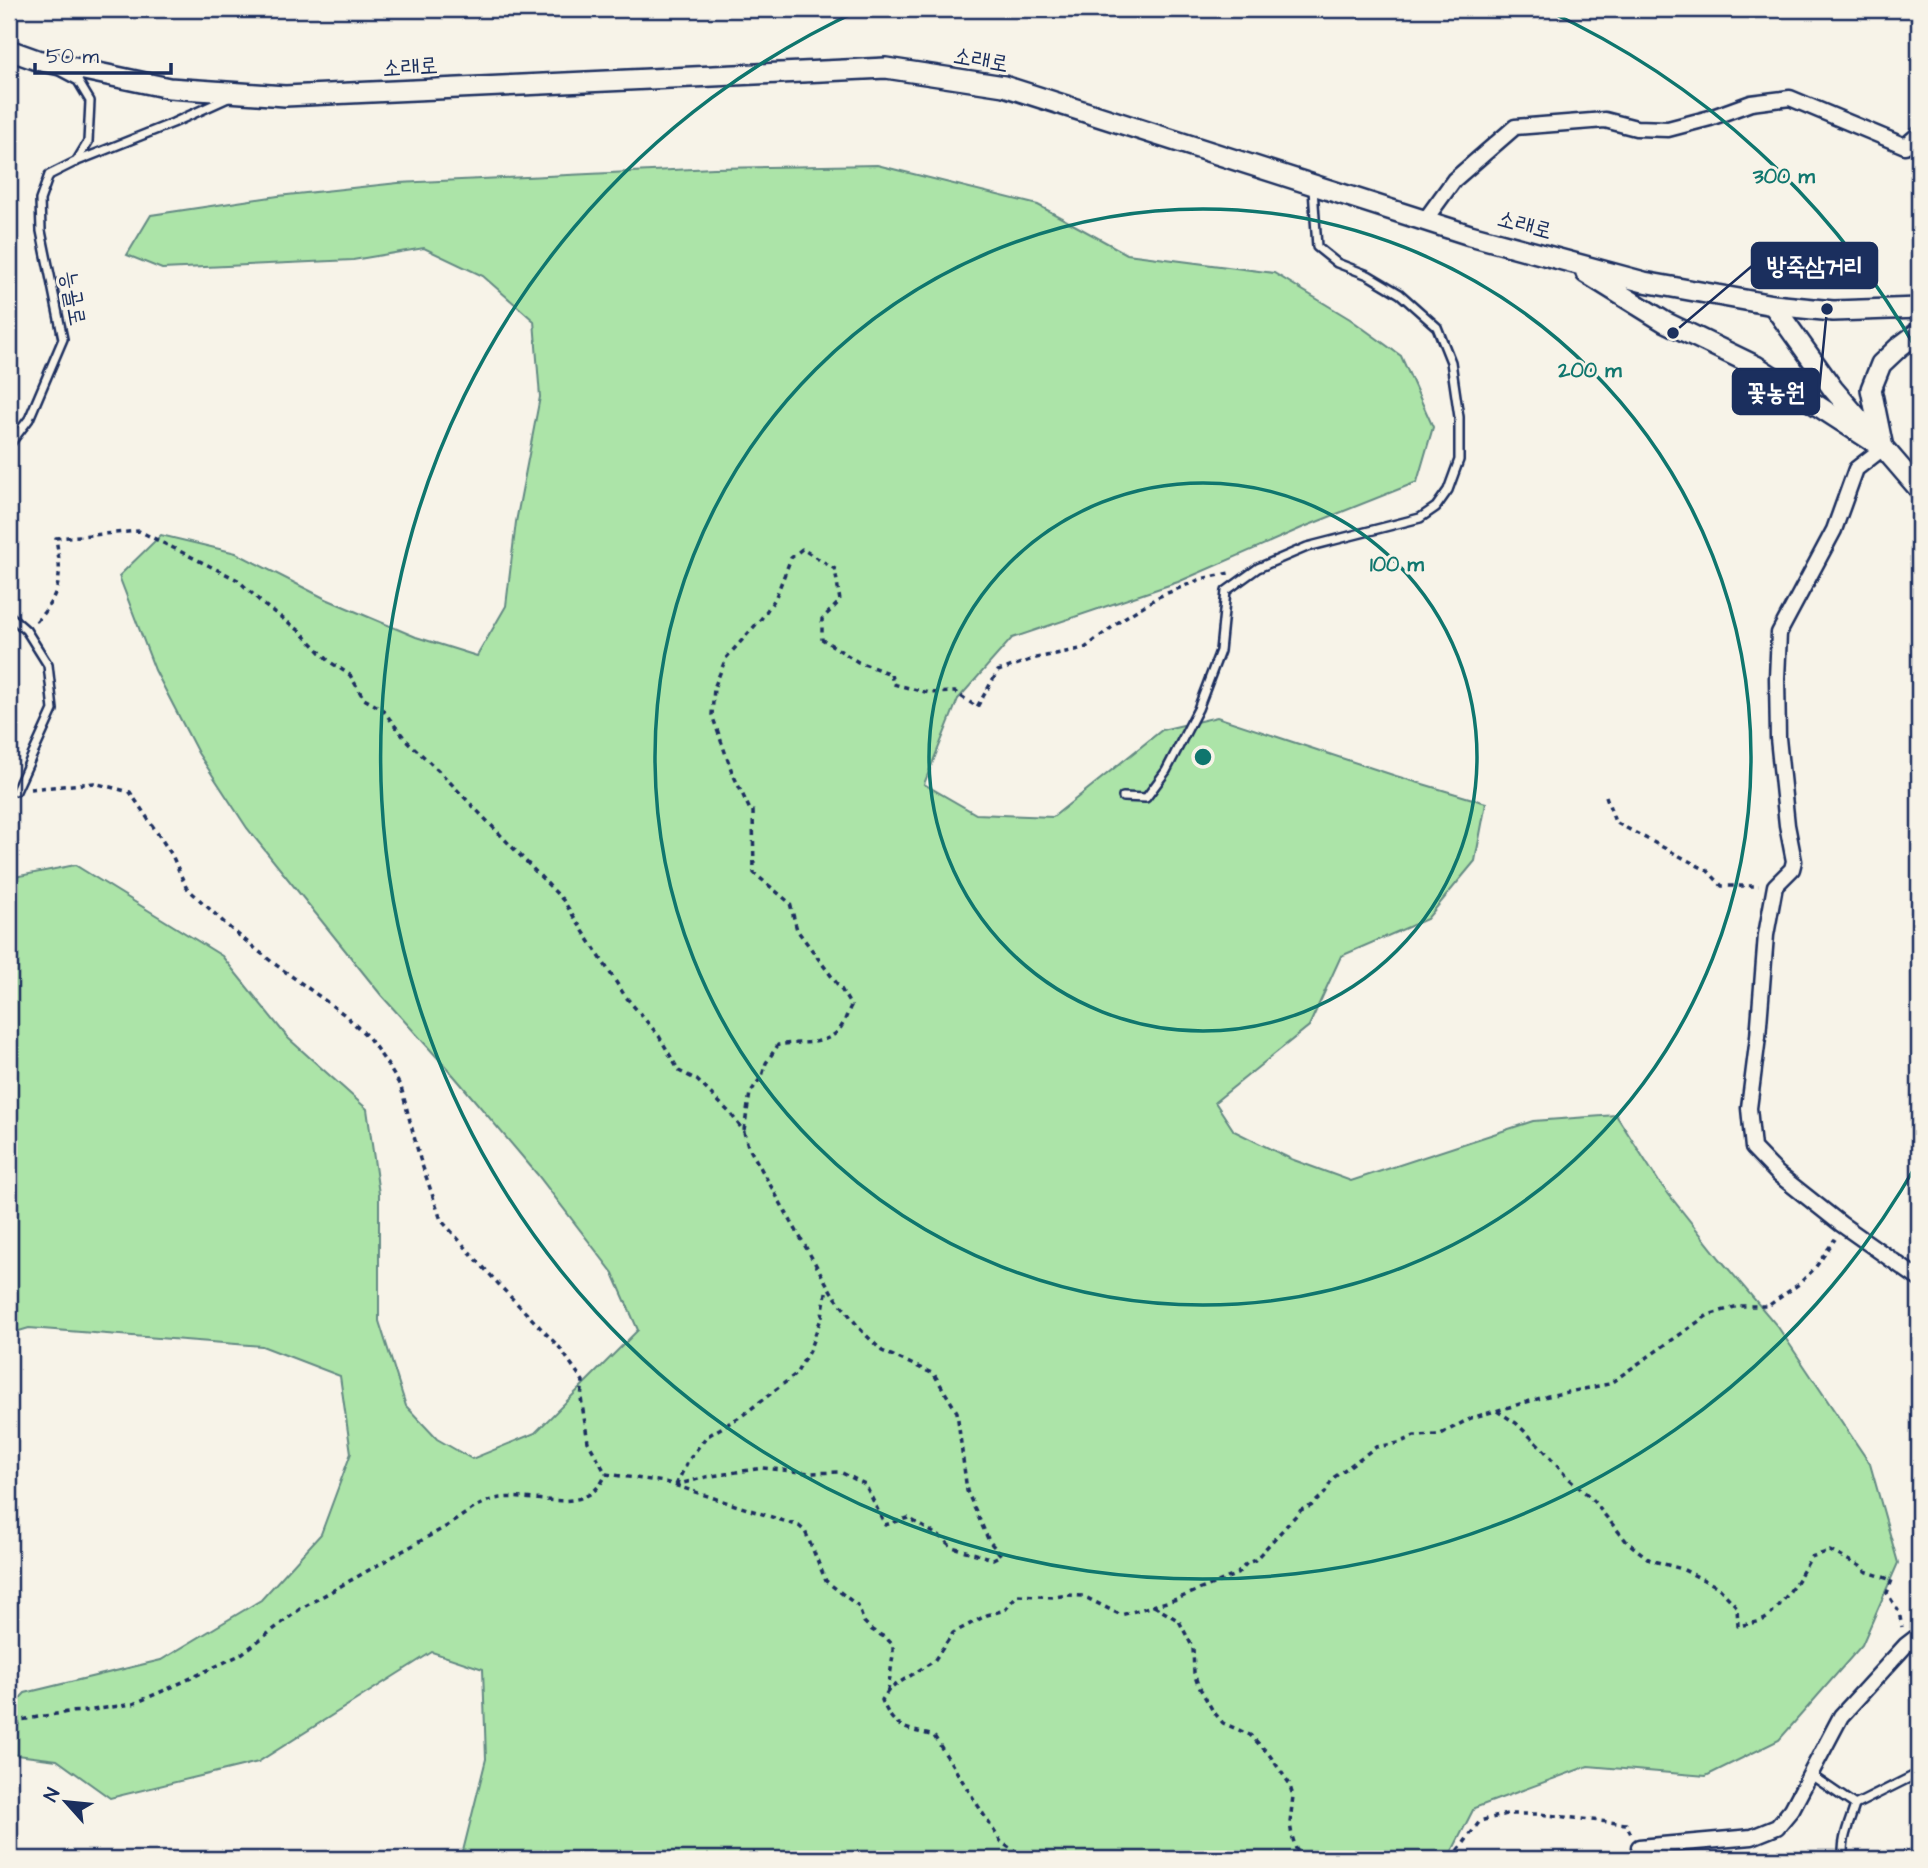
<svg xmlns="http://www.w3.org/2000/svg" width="1928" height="1868" font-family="'Architects Daughter','Poor Story',sans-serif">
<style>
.green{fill:#ace4a8;stroke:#648a83;stroke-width:2}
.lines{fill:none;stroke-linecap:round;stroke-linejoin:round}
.service-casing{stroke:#1b2f5e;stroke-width:12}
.minor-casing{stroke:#1b2f5e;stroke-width:19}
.secondary-casing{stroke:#1b2f5e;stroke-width:24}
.path{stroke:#1b2f5e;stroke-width:3.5;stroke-dasharray:5 5;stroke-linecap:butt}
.service{stroke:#f7f3e8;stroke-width:7}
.minor{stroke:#f7f3e8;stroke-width:14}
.secondary{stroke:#f7f3e8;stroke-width:19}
.ring{fill:none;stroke:#0f766e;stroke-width:3.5}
.labels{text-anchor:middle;stroke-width:6;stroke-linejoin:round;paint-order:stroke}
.street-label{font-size:23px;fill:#1b2f5e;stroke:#f7f3e8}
.centre{fill:#0f766e;stroke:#f7f3e8;stroke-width:3.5}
.ring-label{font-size:21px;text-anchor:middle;font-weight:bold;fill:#0f766e;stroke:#f7f3e8;stroke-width:6;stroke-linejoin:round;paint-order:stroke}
.leader{fill:none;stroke:#1b2f5e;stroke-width:2.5}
.callout-dot{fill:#1b2f5e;stroke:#f7f3e8;stroke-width:2.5}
.callout{fill:#1b2f5e;stroke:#1b2f5e;stroke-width:2.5}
.callout-label{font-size:24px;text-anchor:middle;font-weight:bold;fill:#fff}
</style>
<rect width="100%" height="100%" fill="#f7f3e8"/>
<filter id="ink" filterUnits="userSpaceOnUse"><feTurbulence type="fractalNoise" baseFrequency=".0143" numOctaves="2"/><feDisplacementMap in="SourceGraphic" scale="14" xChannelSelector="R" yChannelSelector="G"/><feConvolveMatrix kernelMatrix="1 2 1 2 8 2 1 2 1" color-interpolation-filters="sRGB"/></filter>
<g filter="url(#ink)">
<path class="green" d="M 877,165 L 1038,205 L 1127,254 L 1274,273 L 1350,319 L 1401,356 L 1433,427 L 1417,482 L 1304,527 L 1178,582 L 1012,638 L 958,699 L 924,784 L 976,814 L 1053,817 L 1162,730 L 1217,717 L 1396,776 L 1486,803 L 1475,861 L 1427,919 L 1341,956 L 1309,1026 L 1215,1102 L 1234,1131 L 1291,1159 L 1351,1181 L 1533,1121 L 1616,1115 L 1659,1182 L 1720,1259 L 1778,1327 L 1870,1464 L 1898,1563 L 1862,1645 L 1779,1740 L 1706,1776 L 1588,1766 L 1474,1808 L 1448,1859 L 461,1859 L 486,1759 L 483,1669 L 432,1652 L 258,1762 L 110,1798 L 57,1760 L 9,1754 L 9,1710 L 25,1693 L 161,1660 L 261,1600 L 321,1534 L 351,1453 L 340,1376 L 262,1346 L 29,1328 L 9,1334 L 9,878 L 75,865 L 222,956 L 288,1038 L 367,1109 L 379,1194 L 379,1321 L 406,1406 L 437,1439 L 472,1459 L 535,1433 L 638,1330 L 613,1273 L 537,1174 L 454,1076 L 381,995 L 247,828 L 198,753 L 155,670 L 119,576 L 161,535 L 236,553 L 326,599 L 416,637 L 477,656 L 506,606 L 516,522 L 540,397 L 534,321 L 483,276 L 424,248 L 353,260 L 162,269 L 127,255 L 151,215 L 278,196 L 398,183 L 714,168 Z"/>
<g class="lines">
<g class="service-casing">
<g id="service">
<path d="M 61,72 L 78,81 L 90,101 L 88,142 L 76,162"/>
<path d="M 9,445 L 29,419 L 63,339 L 41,231 L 40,200 L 49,175 L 75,162 L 173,123 L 228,98"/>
<path d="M 9,615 L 26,630 L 48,665 L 53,710 L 16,791"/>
<path d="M 1123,797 L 1146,798 L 1166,771 L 1198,709 L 1220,651 L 1226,591 L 1258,568 L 1307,547 L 1420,518 L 1436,507 L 1448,490 L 1459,460 L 1459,417 L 1451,362 L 1437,327 L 1400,294 L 1368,275 L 1337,263 L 1317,247 L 1313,189"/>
<path d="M 1811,1775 L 1855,1805 L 1919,1773"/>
<path d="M 1844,1859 C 1840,1841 1850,1822 1855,1805"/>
</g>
</g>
<g class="minor-casing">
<g id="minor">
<path d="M 1425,220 L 1454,180 L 1515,127 L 1605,120 L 1636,128 L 1668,129 L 1710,118 L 1751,103 L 1790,98 L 1905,146 L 1919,134"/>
<path d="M 1883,448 L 1856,469 L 1834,530 L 1779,633 L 1777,678 L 1778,738 L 1787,825 L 1794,861 L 1792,869 L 1775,886 L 1766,935 L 1758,1037 L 1749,1108 L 1753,1148 L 1778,1174 L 1841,1224 L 1919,1279"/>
<path d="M 1639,1847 L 1752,1837 L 1777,1827 L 1792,1809 L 1841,1716 L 1906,1645 L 1919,1635"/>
</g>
</g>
<g class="secondary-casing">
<g id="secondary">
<path d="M 9,50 L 37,60 L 169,88 L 285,96 L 886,68 L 1004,86 L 1470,235 L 1644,282 L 1773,305 L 1833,311 L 1919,308"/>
<path d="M 1586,273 L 1665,322 L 1756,366 L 1883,448"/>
<path d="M 1773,305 L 1833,389 L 1919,489"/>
<path d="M 1882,443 L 1871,389 L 1881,364 L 1899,347 L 1919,332"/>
</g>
</g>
<g class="path">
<path d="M 36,622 C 62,592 62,576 56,538 L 139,531 L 238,580 L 264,605 L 300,631 L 330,662 L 350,675 L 364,699 L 382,709 L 406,740 L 441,773 L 563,900 L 625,996 L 659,1036 L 679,1071 L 697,1080 L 731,1114 L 744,1132 L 748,1146 L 832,1293 L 860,1329 L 882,1351 L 934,1374 L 957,1412 L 967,1491 L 989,1541 L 1001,1555 L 993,1559 L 952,1547 L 939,1536 L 908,1518 L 885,1525 L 865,1484 L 840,1472 L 811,1473 L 762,1468 L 706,1477 L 676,1485"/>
<path d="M 30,789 L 94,783 L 130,792 L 172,855 L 186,887 L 230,928 L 272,962 L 345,1015 L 369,1038 L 387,1064 L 401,1087 L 420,1159 L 441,1220 L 502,1288 L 560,1348 L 583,1381 L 581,1398 L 588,1442 L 606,1474"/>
<path d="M 1606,796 L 1615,822 L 1708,871 L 1722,886 L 1759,886"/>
<path d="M 744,1130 L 750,1093 L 762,1076 L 766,1063 L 778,1045 C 797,1041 823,1047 838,1031 C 844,1025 847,1013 851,1006 L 841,989 L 797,930 L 790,903 L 754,873 L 753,811 L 750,810 L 732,772 L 712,715 L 714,688 L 726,658 L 761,619 L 775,599 L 791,558 L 802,549 L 835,569 L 840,601 L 822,619 L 822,639 L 858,662 L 891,674 L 893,684 L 929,693 L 955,692 L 977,707 L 998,671 L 1036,658 L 1085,648 L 1124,618 L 1158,597 L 1201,579 L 1229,573"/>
<path d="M 1497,1411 L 1516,1423 L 1544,1450 L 1565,1475 L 1590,1497 L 1627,1542 L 1650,1560 L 1682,1569 L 1718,1587 L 1737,1607 L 1738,1626 C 1746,1624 1758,1623 1765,1619 C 1779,1611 1803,1572 1811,1557 L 1830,1551 L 1860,1566 L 1865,1571 L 1892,1580 L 1887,1593 L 1899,1612 L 1902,1627"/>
<path d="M 606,1474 L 665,1482 L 799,1526 L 805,1531 L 826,1581 L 858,1606 L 864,1622 L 872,1630 L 886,1638 L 893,1645 L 893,1655 L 888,1691"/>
<path d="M 676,1485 L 688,1461 L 706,1437 L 743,1415 L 796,1374 L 809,1351 L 822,1316 L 827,1287"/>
<path d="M 1154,1606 L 1179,1621 L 1193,1648 L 1194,1673 L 1198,1685 L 1213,1711 L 1223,1723 L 1250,1735 L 1268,1753 L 1289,1783 L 1293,1796 L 1290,1823 L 1292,1836 L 1296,1849 L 1304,1859"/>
<path d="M 9,1733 L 21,1720 L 68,1712 L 86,1711 L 133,1704 L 174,1686 L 240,1655 L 300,1609 L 447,1526 C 461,1517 478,1503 495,1499 C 526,1492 574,1513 597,1488 C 601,1485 604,1478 606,1474"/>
<path d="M 1026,1859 L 1001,1842 L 934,1736 C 905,1728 894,1730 882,1700 L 888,1691 L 897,1684 L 934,1661 L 953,1633 L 987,1615 L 1005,1610 L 1017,1595 L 1055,1597 L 1068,1595 L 1083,1596 L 1121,1615 L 1177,1599 L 1237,1574 L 1247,1563 L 1255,1560 L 1301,1510 L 1311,1506 L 1325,1493 L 1333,1478 L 1376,1447 L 1399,1443 L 1414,1436 L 1439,1435 L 1471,1418 L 1548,1396 L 1609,1384 L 1708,1315 L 1738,1306 L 1768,1306 L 1799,1284 L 1815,1268 L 1835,1239"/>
<path d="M 1452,1859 L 1480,1821 L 1507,1814 L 1539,1814 L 1626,1824 L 1632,1836"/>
</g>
<use href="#service" class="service"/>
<use href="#minor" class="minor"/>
<use href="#secondary" class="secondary"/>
</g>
</g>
<g class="ring">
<circle cx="1203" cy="757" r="274"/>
<circle cx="1203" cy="757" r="548"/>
<path d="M1918 1162A822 822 0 1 1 862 9M1544 9A822 822 0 0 1 1918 352"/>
</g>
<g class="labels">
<g class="street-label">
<text transform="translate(981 59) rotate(10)" y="8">소래로</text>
<text transform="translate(410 66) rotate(-3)" y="8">소래로</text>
<text transform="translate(1525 224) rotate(15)" y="8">소래로</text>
<text transform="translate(74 298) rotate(80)" y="8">능골로</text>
</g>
</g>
<circle cx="1203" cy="757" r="10" class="centre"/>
<g class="ring-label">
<text x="1784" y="183">300 m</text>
<text x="1590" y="377">200 m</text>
<text x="1397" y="571">100 m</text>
</g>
<path class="leader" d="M1673 333L1752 266M1827 309L1819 391"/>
<g class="callout-dot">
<circle cx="1673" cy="333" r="7"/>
<circle cx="1827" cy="309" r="7"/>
</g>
<g class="callout">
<rect x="1752" y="243" width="125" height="45" rx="7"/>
<rect x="1733" y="369" width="86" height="45" rx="7"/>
</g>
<g class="callout-label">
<text x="1815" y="274">방죽삼거리</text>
<text x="1776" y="400">꽃농원</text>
</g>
<rect width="1928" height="1868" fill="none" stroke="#f7f3e8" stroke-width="35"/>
<rect x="18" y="18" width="1893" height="1833" fill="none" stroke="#1b2f5e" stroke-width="2.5" filter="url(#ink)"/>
<g transform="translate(66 1802) rotate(297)" stroke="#f7f3e8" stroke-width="5" paint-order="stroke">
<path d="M0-5L12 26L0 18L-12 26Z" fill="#1b2f5e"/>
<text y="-10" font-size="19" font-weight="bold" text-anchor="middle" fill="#1b2f5e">N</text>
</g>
<path d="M35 63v10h136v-10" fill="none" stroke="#1b2f5e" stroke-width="3.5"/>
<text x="46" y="63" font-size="21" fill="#1b2f5e" stroke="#f7f3e8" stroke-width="5" paint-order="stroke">50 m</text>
</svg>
